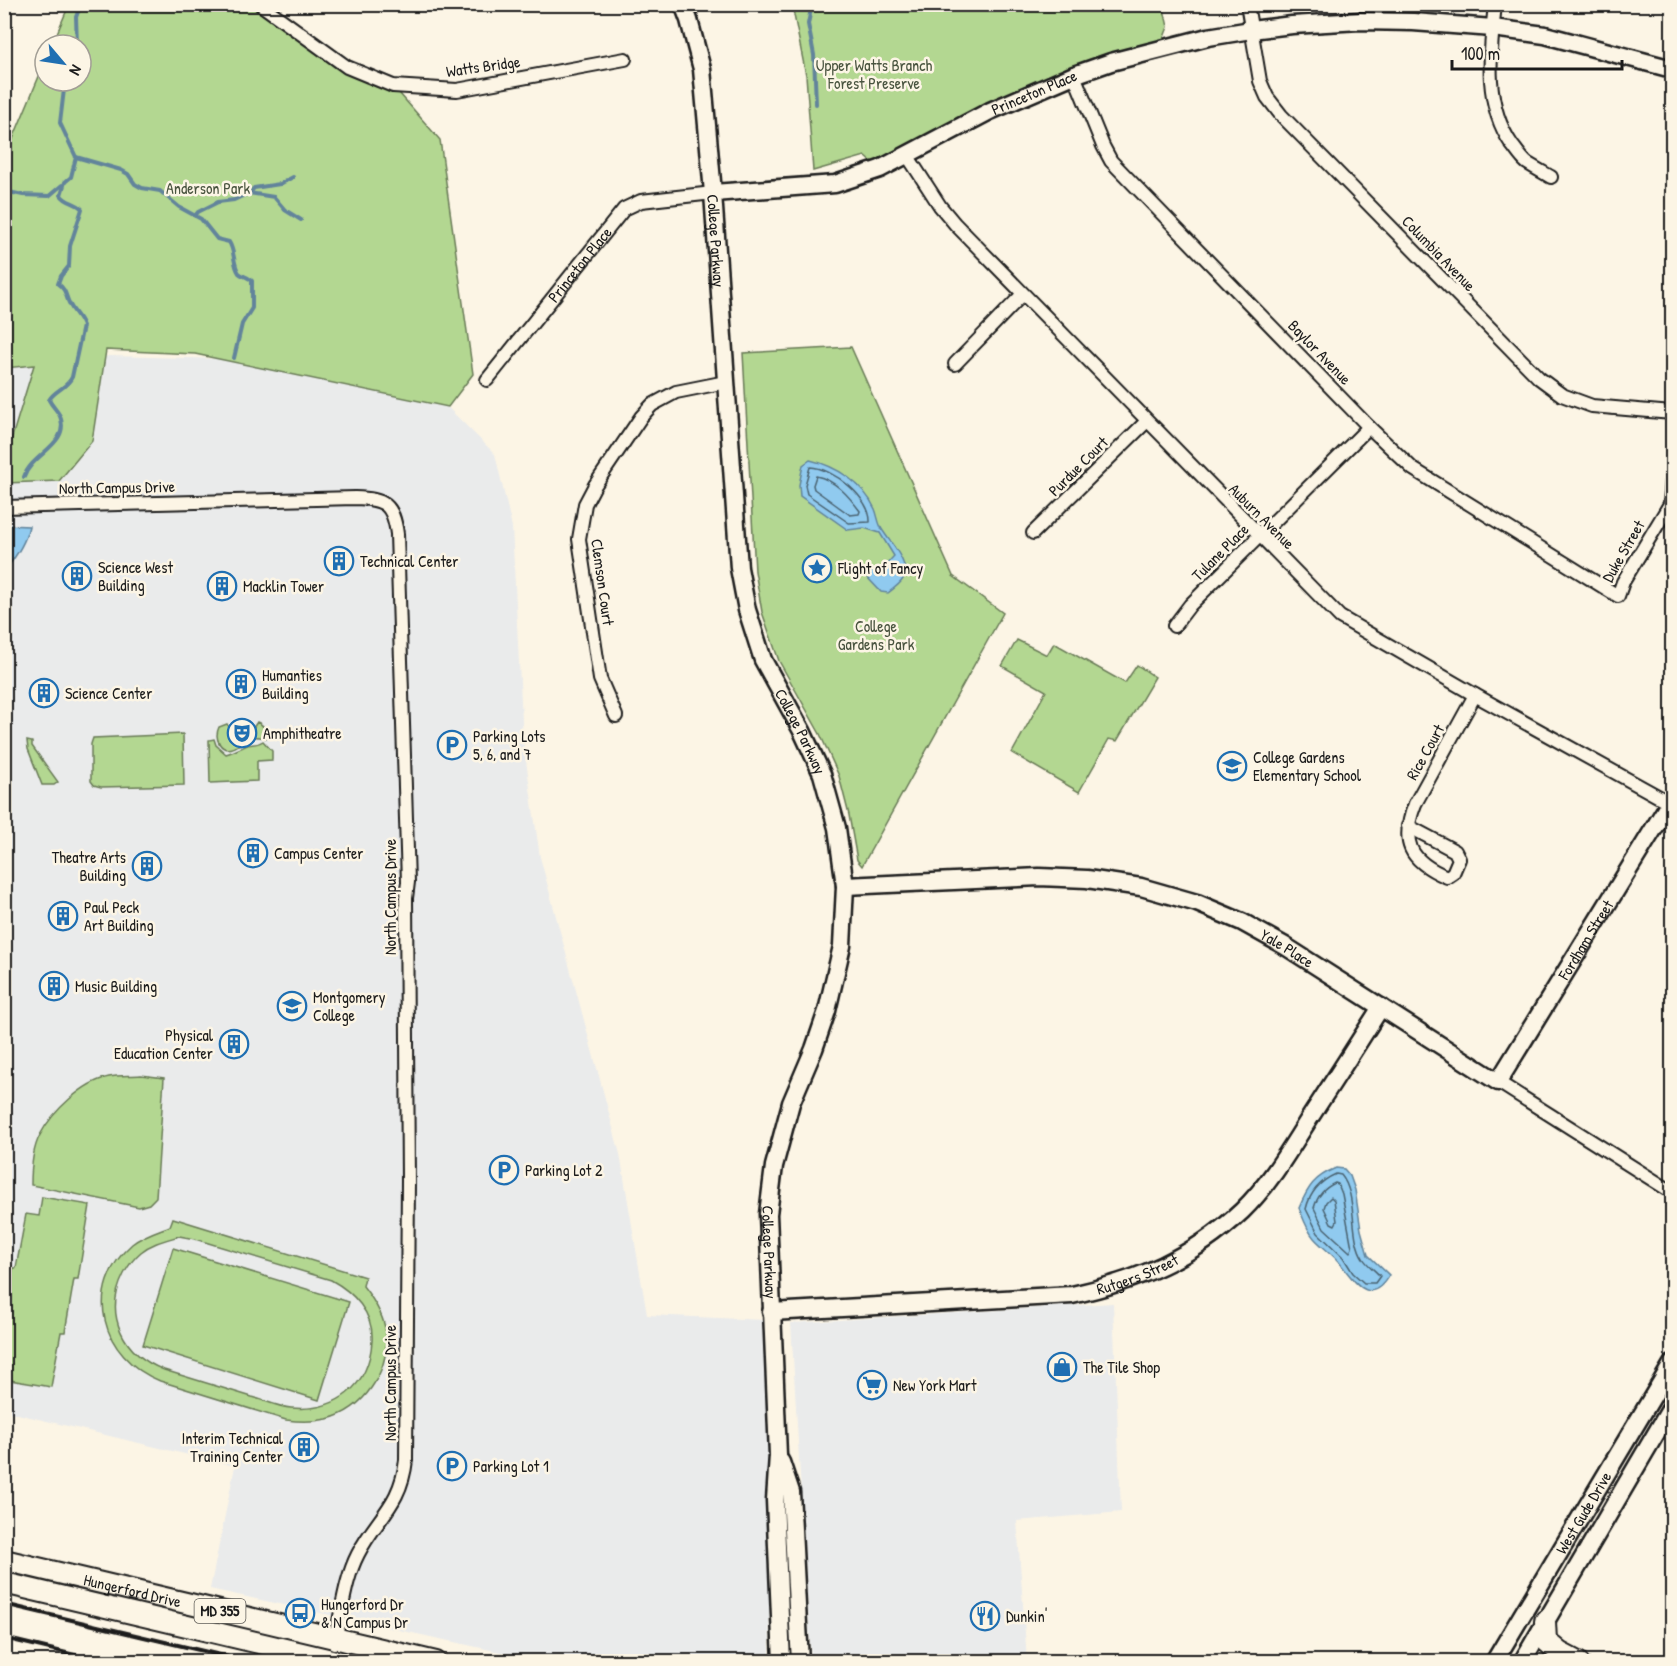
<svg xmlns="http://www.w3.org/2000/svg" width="1677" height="1666" font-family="'Patrick Hand',sans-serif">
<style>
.built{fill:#eaebeb}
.green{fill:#b3d791;stroke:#687a56;stroke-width:1.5;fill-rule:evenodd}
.water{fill:#90caef;stroke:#62849b;stroke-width:1.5}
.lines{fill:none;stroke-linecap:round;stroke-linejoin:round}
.shore{stroke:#4a6270;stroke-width:1.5}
.stream{stroke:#62849b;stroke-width:4}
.street-casing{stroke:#1c1c1c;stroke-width:16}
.secondary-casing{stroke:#1c1c1c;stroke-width:21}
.primary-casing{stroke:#1c1c1c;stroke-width:24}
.street{stroke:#fcf5e5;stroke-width:12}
.secondary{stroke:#fcf5e5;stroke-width:16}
.primary{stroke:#fcf5e5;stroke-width:20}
.rail{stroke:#1c1c1c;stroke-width:4}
.labels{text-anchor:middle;stroke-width:5;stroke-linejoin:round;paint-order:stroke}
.shield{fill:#fcf5e5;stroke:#5f5d58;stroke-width:1.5}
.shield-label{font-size:15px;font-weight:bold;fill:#1c1c1c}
.park-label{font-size:16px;fill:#49543f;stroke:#fcf5e5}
.street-label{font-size:16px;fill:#1c1c1c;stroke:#fcf5e5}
.poi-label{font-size:16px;fill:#1c1c1c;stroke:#fcf5e5;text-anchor:start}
</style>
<rect width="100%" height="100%" fill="#fcf5e5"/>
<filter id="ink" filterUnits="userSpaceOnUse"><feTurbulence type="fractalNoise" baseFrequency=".0167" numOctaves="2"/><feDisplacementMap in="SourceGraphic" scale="12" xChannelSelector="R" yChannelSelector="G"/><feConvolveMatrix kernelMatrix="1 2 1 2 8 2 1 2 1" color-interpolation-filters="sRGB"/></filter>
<g filter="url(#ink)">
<g class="built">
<path d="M 110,356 L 372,363 L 426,386 L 495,454 L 512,527 L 523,740 L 540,857 L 620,1154 L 647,1315 L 766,1320 L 770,1661 L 541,1661 L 210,1589 L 235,1466 L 5,1411 L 5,368 Z"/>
<path d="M 1113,1303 L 1121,1512 L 1017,1521 L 1027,1661 L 811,1661 L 791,1323 Z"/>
</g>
<g class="green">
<path d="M 69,5 L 260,5 L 347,67 L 393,86 L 440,140 L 473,374 L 448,407 L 195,354 L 106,350 L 92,441 L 59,481 L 5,483 L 5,460 L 34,365 L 5,368 L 5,158 L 45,62 L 45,81 L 81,81 L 81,45 L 52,45 Z"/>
<path d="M 792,5 L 1163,5 L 1168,27 L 1159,50 L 1111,62 L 880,169 L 865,156 L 813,171 L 806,75 Z"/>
<path d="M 851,347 L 953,576 L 1003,613 L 862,866 L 857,860 L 849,815 L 839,776 L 820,734 L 779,661 L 762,612 L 755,571 L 743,353 Z"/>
<path d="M 1017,640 L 1047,655 L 1054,643 L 1125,683 L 1137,665 L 1155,677 L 1117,741 L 1109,739 L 1079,792 L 1012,753 L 1046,691 L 1002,666 Z"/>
<path d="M 257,722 C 264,725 268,731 266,738 C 261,737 257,736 252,737 C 245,740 241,744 235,747 C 220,754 214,738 219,727 L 227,724 C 233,735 241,736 251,731 Z"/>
<path d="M 183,734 L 184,785 L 101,787 L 94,785 L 91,781 L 91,744 L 93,738 Z"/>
<path d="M 214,739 L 216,745 L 226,754 C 233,752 239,749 245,746 C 251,743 256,746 263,741 L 272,751 L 272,760 L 257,761 L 257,781 L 210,783 L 209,740 Z"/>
<path d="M 27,741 L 32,742 L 32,746 L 58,782 L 54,785 L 42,785 L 28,749 Z"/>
<path d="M 141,1075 L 164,1078 L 156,1197 L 149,1204 L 139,1207 L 31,1185 C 31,1168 32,1150 40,1135 C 52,1112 83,1082 109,1077 C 119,1075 131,1076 141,1075 Z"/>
<path d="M 42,1197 L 90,1205 L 78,1279 L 74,1279 L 65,1332 L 61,1332 L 51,1387 L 4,1379 L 5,1319 L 13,1268 L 16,1268 L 26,1214 L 39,1216 Z"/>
<path d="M 173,1218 L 365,1277 L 363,1286 C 374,1300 385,1317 386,1335 C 389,1372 364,1410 327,1419 C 313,1422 300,1422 286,1420 L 160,1381 C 101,1358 82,1288 132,1244 C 143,1235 157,1231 170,1226 ZM 179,1236 L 195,1239 L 331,1280 C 353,1292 374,1313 372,1341 C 369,1387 336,1412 291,1408 C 278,1407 264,1400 252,1397 C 222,1388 193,1379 164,1370 C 123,1354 103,1315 124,1274 C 128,1266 134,1258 141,1252 C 152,1243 166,1240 179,1236 Z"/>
<path d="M 173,1248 L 349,1302 L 319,1400 L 143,1345 Z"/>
</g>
<g class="water">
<path d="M 810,460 C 836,466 863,483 875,509 C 878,516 878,524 883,531 C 890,542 904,557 905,571 C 905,582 895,587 888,593 L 881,592 L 867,577 L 870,571 L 881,570 L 894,556 L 880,533 L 864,528 L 848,530 L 800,496 L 799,485 L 803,465 Z"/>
<path d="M 5,525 L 29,526 C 26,541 15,558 5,570 Z"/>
<path d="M 1336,1168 L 1344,1169 L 1350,1176 L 1355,1190 L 1361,1230 L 1368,1255 L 1389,1275 C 1369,1310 1353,1278 1338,1261 C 1331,1253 1321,1246 1314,1238 C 1307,1230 1303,1218 1299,1208 C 1308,1187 1314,1177 1336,1168 Z"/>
</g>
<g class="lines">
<g class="shore">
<path d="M 810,467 C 833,468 871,498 870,522 L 849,523 L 807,494 L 805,485 Z"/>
<path d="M 816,476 C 835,480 848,495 860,511 L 859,514 L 850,515 L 814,489 L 813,485 Z"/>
<path d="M 1336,1174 L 1341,1175 C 1358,1195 1349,1237 1363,1258 C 1367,1265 1375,1270 1380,1276 L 1375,1283 L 1364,1283 L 1353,1273 L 1343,1257 L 1318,1233 L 1306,1209 C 1310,1192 1320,1181 1336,1174 Z"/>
<path d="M 1335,1183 L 1338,1184 L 1342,1194 L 1352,1248 L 1350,1252 L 1324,1228 L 1314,1208 C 1317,1197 1324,1188 1335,1183 Z"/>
<path d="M 1331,1197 L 1334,1200 L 1337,1221 L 1335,1225 L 1331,1223 L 1324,1208 L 1326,1202 Z"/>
</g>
<g class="stream">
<path d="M 812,4 L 808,24 L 814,55 L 816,104"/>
<path d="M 77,45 L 76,17 L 81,4"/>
<path d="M 76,157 L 121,170 L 128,174 L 135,184 L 142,188 L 160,191 L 179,207 L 201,219 L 217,239 L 229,242 C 235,251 233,265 239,273 C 242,276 249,277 252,281 L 252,308 L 242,324 L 234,358"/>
<path d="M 4,191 L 23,195 L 49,196 L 62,185"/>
<path d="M 250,193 L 254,188 L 280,184 L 293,177"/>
<path d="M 195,216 L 198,212 L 218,202 L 234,200 L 249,193 L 274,197 L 285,210 L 301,220"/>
<path d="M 24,477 C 32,453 71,444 60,416 C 57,410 52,406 49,400 C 55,390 67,388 72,377 L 83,326 C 80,317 74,313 70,305 C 65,296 67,290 58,284 L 61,276 L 69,266 L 70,246 L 82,209 C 76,202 66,203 61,195 L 65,182 L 71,177 L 76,157 L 60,123 L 65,81"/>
</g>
<g class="street-casing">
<g id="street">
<path d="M 260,4 L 347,67 L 393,86 L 457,90 L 625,59"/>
<path d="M 1247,4 L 1260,81 L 1267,97 L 1281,115 L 1539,378 L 1562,395 L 1592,406 L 1672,413"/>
<path d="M 1495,4 C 1490,52 1483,103 1512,145 C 1517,151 1521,158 1527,163 C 1535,168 1544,173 1551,177"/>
<path d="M 1074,75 L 1103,146 L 1111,161 L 1369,427 L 1413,469 L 1618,596 L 1623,582 L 1670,504 L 1672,479"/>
<path d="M 907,155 L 940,206 L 955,224 L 1340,617 L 1475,695 L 1672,804"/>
<path d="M 955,364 L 1022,295"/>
<path id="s1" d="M 487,380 L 624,209 L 641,201 L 713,193"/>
<path d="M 4,507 L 355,498 C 385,499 393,504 397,534 L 408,882 L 406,898 L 408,1180 L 406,1460 C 401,1505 377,1517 358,1554 C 344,1581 342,1614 334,1643"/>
<path d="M 1033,533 L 1146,422"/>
<path d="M 1174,626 L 1190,605 L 1369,427"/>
<path d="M 616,716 L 600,679 L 579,539 L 585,504 L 595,485 L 641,417 L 652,405 L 676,392 L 726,382"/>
<path d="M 1408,826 L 1455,851 L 1459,859 L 1453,873 L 1447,877 C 1409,861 1400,842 1415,804 L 1475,695"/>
<path d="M 1498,1082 L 1672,1192"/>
</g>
</g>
<g class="secondary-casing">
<g id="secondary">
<path id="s2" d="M 683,4 L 689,20 L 702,69 L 713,193 L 739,568 L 747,610 L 763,660 L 802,731 L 822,774 L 837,828 L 845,886 L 842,946 L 827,1011 L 814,1049 L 791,1103 L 774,1166 L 768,1214 L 778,1455 L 775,1500 L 782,1662"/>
<path id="s3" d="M 713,193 L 835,184 L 880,169 L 990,111 L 1074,75 L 1111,62 L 1208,37 L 1251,30 L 1292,25 L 1360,21 L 1413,22 L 1493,28 L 1545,35 L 1672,69"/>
<path id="s4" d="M 845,886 L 1039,877 L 1087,879 L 1141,887 L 1197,903 L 1242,922 L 1285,946 L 1498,1082 L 1672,799"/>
<path id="s5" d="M 771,1312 L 1072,1295 C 1137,1281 1192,1258 1242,1211 C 1269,1185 1289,1151 1309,1119 C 1333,1082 1357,1045 1381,1007"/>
<path d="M 781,1462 L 791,1492 L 800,1662"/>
<path id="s6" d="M 1494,1662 L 1672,1364"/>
<path d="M 1522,1662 L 1672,1406"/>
</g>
</g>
<g class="primary-casing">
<g id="primary">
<path id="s7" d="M 4,1560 L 436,1662"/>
<path d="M 4,1583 L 340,1662"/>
<path d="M 1545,1621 L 1546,1641 L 1559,1652 L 1578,1662"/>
</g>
</g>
<use href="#street" class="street"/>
<use href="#secondary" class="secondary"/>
<use href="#primary" class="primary"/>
<g class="rail">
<path d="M 4,1604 L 250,1662"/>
<path d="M 4,1638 L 104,1662"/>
</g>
</g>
</g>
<defs>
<g id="building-ring" transform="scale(1.5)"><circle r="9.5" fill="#fcf5e5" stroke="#1f6fb2" stroke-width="1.5"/><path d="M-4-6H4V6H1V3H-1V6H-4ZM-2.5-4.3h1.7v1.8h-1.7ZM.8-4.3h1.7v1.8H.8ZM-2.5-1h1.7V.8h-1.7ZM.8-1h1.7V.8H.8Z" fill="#1f6fb2"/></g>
<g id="sight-ring" transform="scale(1.5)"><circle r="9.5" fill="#fcf5e5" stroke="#1f6fb2" stroke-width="1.5"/><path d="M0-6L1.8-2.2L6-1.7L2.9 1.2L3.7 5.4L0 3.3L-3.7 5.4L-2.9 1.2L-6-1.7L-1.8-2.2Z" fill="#1f6fb2"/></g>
<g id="theatre-ring" transform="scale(1.5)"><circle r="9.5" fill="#fcf5e5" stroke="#1f6fb2" stroke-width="1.5"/><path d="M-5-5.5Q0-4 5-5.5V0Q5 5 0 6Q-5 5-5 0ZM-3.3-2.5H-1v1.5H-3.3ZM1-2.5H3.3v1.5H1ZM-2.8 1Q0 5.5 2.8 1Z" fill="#1f6fb2"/></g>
<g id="parking-ring" transform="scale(1.5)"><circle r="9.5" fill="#fcf5e5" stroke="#1f6fb2" stroke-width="1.5"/><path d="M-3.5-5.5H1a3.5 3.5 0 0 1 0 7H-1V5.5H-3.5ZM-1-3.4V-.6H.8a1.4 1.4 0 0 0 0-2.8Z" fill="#1f6fb2"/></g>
<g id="school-ring" transform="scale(1.5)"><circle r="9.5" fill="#fcf5e5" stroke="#1f6fb2" stroke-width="1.5"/><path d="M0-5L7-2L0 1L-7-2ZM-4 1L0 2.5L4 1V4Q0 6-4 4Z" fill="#1f6fb2"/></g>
<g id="university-ring" transform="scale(1.5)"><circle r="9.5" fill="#fcf5e5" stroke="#1f6fb2" stroke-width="1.5"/><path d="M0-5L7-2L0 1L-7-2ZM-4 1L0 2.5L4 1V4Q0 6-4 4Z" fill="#1f6fb2"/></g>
<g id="shop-ring" transform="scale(1.5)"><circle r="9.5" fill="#fcf5e5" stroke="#1f6fb2" stroke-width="1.5"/><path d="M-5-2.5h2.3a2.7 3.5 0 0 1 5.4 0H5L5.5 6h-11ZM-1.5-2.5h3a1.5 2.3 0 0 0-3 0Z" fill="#1f6fb2"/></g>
<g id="supermarket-ring" transform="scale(1.5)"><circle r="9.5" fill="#fcf5e5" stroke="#1f6fb2" stroke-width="1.5"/><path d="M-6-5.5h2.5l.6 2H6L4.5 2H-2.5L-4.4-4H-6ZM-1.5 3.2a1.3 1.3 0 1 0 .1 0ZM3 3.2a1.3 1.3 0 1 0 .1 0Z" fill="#1f6fb2"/></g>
<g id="bus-ring" transform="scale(1.5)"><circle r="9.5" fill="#fcf5e5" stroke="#1f6fb2" stroke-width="1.5"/><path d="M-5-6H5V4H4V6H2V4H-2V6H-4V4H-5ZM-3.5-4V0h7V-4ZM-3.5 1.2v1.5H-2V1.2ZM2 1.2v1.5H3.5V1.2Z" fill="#1f6fb2"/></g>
<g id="restaurant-ring" transform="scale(1.5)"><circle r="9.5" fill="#fcf5e5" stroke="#1f6fb2" stroke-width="1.5"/><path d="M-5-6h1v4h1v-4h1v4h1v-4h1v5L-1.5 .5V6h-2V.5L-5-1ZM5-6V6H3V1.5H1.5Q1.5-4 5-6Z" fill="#1f6fb2"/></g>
</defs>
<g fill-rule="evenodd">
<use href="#building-ring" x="339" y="561"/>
<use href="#sight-ring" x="817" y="568"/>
<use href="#building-ring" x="77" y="576"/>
<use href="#building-ring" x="222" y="586"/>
<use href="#building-ring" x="241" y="684"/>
<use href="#building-ring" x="44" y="693"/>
<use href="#theatre-ring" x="242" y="733"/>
<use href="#parking-ring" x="452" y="745"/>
<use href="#school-ring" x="1232" y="766"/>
<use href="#building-ring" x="253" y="853"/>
<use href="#building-ring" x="147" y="866"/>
<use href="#building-ring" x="63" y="916"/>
<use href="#building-ring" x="54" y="986"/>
<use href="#university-ring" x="292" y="1006"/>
<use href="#building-ring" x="234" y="1044"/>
<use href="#parking-ring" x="504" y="1170"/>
<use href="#shop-ring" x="1062" y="1367"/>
<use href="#supermarket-ring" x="872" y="1385"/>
<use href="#building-ring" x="304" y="1447"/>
<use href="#parking-ring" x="452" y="1466"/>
<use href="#bus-ring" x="300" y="1613"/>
<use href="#restaurant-ring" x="985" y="1616"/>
</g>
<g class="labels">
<rect class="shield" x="194.5" y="1599" width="51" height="24" rx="4.5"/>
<g class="shield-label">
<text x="220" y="1616">MD 355</text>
</g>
<g class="park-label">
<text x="874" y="71">Upper Watts Branch<tspan x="874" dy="18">Forest Preserve</tspan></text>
<text x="208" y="194">Anderson Park</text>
<text x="876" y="632">College<tspan x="876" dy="18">Gardens Park</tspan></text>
</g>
<g class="street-label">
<text transform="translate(483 66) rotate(-8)" y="6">Watts Bridge</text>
<text dy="6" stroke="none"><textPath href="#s3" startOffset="342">Princeton Place</textPath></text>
<text dy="6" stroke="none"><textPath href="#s2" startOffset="240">College Parkway</textPath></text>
<text transform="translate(1439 253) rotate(46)" y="6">Columbia Avenue</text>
<text dy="6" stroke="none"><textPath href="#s1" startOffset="148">Princeton Place</textPath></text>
<text transform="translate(1320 352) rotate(46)" y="6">Baylor Avenue</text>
<text transform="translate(1078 466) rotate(-45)" y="6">Purdue Court</text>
<text transform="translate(117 487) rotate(-1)" y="6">North Campus Drive</text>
<text transform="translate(1262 516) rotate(45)" y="6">Auburn Avenue</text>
<text transform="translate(1623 551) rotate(-60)" y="6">Duke Street</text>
<text transform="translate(1220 552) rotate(-45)" y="6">Tulane Place</text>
<text transform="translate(603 582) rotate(82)" y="6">Clemson Court</text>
<text dy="6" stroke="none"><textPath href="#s2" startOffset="744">College Parkway</textPath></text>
<text transform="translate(1425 752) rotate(-61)" y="6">Rice Court</text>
<text transform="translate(390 897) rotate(-90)" y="6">North Campus Drive</text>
<text dy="6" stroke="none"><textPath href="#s4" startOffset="873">Fordham Street</textPath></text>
<text dy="6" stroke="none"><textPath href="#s4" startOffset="456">Yale Place</textPath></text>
<text dy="6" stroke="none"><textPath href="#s2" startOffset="1284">College Parkway</textPath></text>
<text dy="6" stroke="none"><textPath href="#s5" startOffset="370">Rutgers Street</textPath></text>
<text transform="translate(390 1383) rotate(-90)" y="6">North Campus Drive</text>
<text dy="6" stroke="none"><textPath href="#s6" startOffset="174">West Gude Drive</textPath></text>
<text dy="6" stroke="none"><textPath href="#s7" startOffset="132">Hungerford Drive</textPath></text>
</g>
<g class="poi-label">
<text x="360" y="567">Technical Center</text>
<text x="98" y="573">Science West<tspan x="98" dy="18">Building</tspan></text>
<text x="838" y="574">Flight of Fancy</text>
<text x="243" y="592">Macklin Tower</text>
<text x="262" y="681">Humanties<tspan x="262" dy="18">Building</tspan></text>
<text x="65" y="699">Science Center</text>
<text x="263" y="739">Amphitheatre</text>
<text x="473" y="742">Parking Lots<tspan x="473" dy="18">5, 6, and 7</tspan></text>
<text x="1253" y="763">College Gardens<tspan x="1253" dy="18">Elementary School</tspan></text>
<text x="274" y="859">Campus Center</text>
<text x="126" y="863" text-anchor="end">Theatre Arts<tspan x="126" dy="18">Building</tspan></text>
<text x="84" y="913">Paul Peck<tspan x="84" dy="18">Art Building</tspan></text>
<text x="75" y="992">Music Building</text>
<text x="313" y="1003">Montgomery<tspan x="313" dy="18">College</tspan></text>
<text x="213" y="1041" text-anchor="end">Physical<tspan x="213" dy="18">Education Center</tspan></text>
<text x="525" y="1176">Parking Lot 2</text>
<text x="1083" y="1373">The Tile Shop</text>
<text x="893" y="1391">New York Mart</text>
<text x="283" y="1444" text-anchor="end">Interim Technical<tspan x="283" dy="18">Training Center</tspan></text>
<text x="473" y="1472">Parking Lot 1</text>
<text x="321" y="1610">Hungerford Dr<tspan x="321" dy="18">&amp; N Campus Dr</tspan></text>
<text x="1006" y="1622">Dunkin'</text>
</g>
</g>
<rect width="1677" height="1666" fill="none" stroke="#fcf5e5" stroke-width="24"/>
<rect x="12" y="12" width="1653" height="1642" fill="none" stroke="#1c1c1c" stroke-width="2" filter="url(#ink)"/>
<g transform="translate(63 63) rotate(119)"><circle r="28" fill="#fcf5e5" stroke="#a29e95" stroke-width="1.5"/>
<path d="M0-4.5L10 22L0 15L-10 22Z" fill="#1f6fb2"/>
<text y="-9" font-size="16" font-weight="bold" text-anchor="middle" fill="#1c1c1c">N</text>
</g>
<path d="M1452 60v9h170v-9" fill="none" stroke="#1c1c1c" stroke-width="3"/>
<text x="1461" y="60" font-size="18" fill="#1c1c1c" stroke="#fcf5e5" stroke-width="4.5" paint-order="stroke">100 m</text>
</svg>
